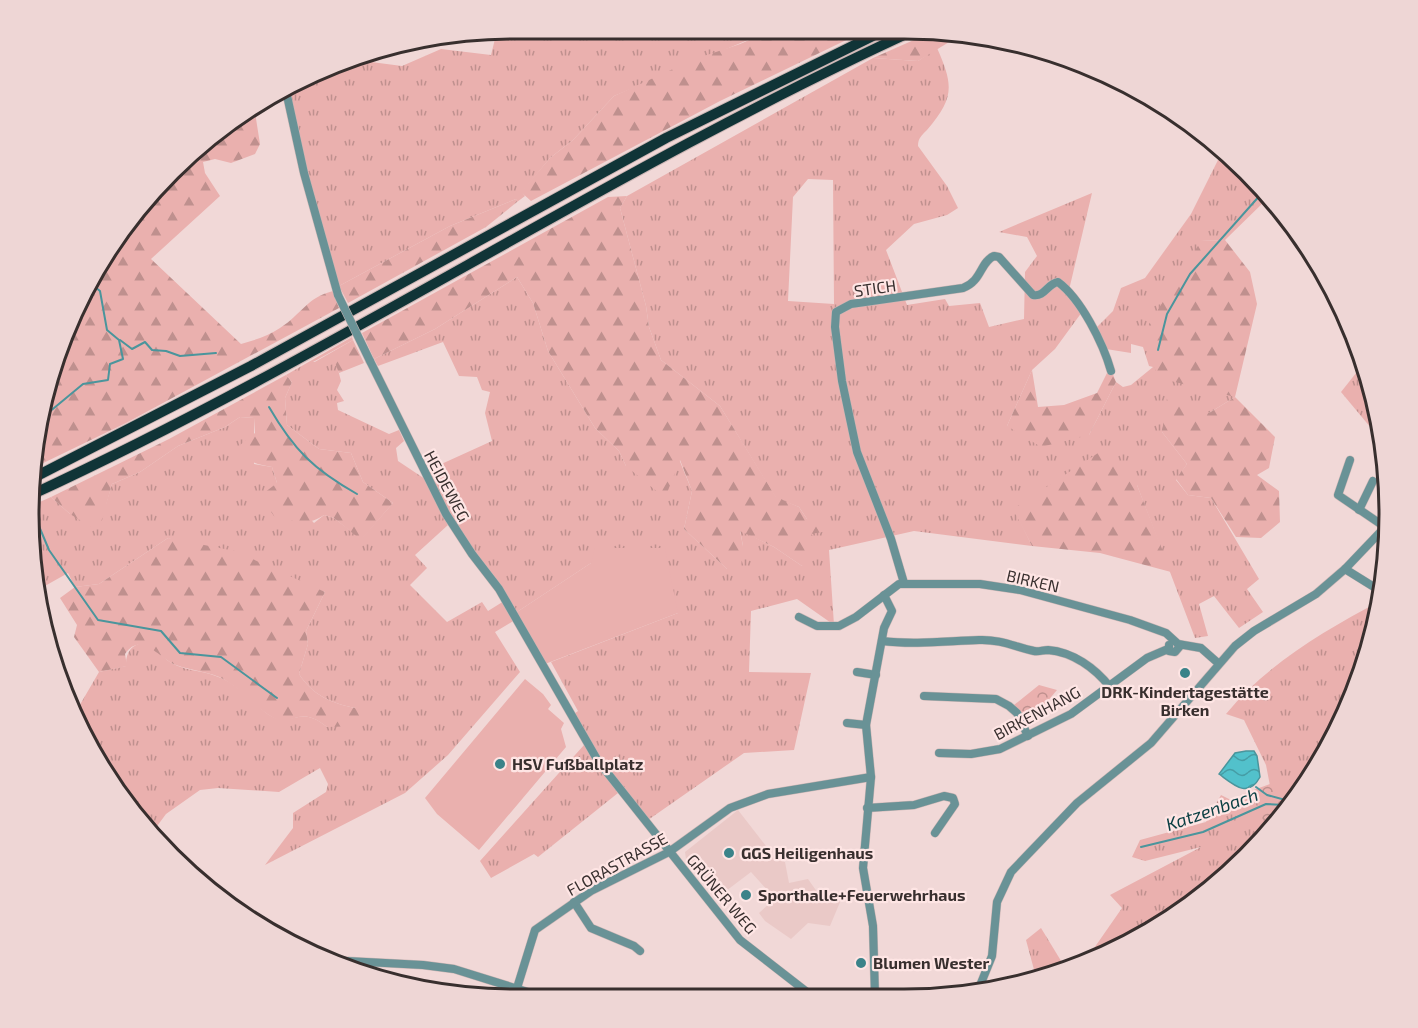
<svg xmlns="http://www.w3.org/2000/svg" width="1418" height="1028" font-family="'Exo 2',sans-serif">
<style>
.built{fill:#eac9c7}
.grass{fill:url(#grass-tufts);fill-rule:evenodd}
.forest{fill:url(#forest-firs)}
.park{fill:url(#park-crowns)}
.pitch{fill:#eab0ae}
.water{fill:url(#water-waves);stroke:#4a959c;stroke-width:1.5}
.lines{fill:none;stroke-linecap:round;stroke-linejoin:round}
.stream{stroke:#4a959c;stroke-width:2}
.minor-casing{stroke:#ccb6b5;stroke-width:9}
.highway-casing{stroke:#ccb6b5;stroke-width:12}
.minor{stroke:#699296;stroke-width:8}
.highway{stroke:#103437;stroke-width:10}
.minor-bridge-casing{stroke:#ccb6b5;stroke-width:9;stroke-linecap:butt}
.minor-bridge{stroke:#699296;stroke-width:8}
.poi-dot{fill:#3b8389;stroke:#fee5e4;stroke-width:2}
.labels{text-anchor:middle;stroke-width:4.5;stroke-linejoin:round;paint-order:stroke}
.street-label{font-size:16px;fill:#382f2e;stroke:#fee5e4}
.poi-label{font-size:16px;font-weight:bold;fill:#382f2e;stroke:#fee5e4;text-anchor:start}
.water-label{font-size:18px;font-style:italic;fill:#093e42;stroke:#fee5e4}
.rim{fill:none;stroke:#382f2e;stroke-width:3}
</style>
<defs>
<pattern id="grass-tufts" width="24" height="20" patternUnits="userSpaceOnUse" patternTransform="scale(1.5)"><rect width="24" height="20" fill="#eab0ae"/><path d="M3 7l-1-3M5 7V3M7 7l1-3M15 17l-1-3M17 17v-4M19 17l1-3" fill="none" stroke="#bf908e"/></pattern>
<pattern id="forest-firs" width="22" height="20" patternUnits="userSpaceOnUse" patternTransform="scale(1.5)"><rect width="22" height="20" fill="#eab0ae"/><path d="M5 1l3.5 6h-7zM16 11l3.5 6h-7z" fill="#bf908e"/></pattern>
<pattern id="park-crowns" width="20" height="18" patternUnits="userSpaceOnUse" patternTransform="scale(1.5)"><rect width="20" height="18" fill="#eab0ae"/><path d="M2 6a3 3 0 1 1 6 0M12 15a3 3 0 1 1 6 0" fill="none" stroke="#bf908e"/></pattern>
<pattern id="water-waves" width="16" height="10" patternUnits="userSpaceOnUse" patternTransform="scale(1.5)"><rect width="16" height="10" fill="#52c1cb"/><path d="M0 5q4-4 8 0t8 0" fill="none" stroke="#459da5"/></pattern>
</defs>
<rect width="100%" height="100%" fill="#f1d8d7"/>
<path class="built" d="M 738,810 L 773,855 L 785,862 L 789,883 L 808,879 L 820,896 L 843,895 L 830,926 L 808,923 L 791,939 L 765,921 L 759,913 L 772,901 L 768,891 L 751,872 L 718,897 L 686,859 L 685,852 Z"/>
<g class="grass">
<path d="M 514,29 L 567,29 L 593,35 L 608,29 L 644,31 L 650,29 L 774,29 L 614,96 L 573,140 L 550,158 L 522,192 L 525,196 L 517,202 L 516,199 L 450,226 L 339,286 L 307,176 L 288,90 L 356,60 L 402,66 L 441,49 L 491,55 L 497,31 Z"/>
<path d="M 937,48 C 954,86 954,98 927,130 C 922,135 918,138 918,146 L 947,186 L 958,208 L 947,215 L 914,224 L 886,250 L 907,305 L 945,299 L 949,306 L 980,303 L 989,327 L 1024,319 L 1025,272 L 1037,256 L 1027,237 L 999,232 L 1092,193 L 1069,290 L 1082,312 L 1055,349 L 1032,370 L 1007,426 L 1089,435 L 1116,382 L 1123,387 L 1131,385 L 1153,367 L 1149,366 L 1143,347 L 1131,344 L 1131,353 L 1106,349 L 1096,328 L 1113,311 L 1121,288 L 1145,278 L 1191,214 L 1218,160 L 1219,152 L 1268,198 L 1225,240 L 1201,241 L 1235,397 L 1209,413 L 1162,432 L 1187,464 L 1176,480 L 1188,495 L 1211,498 L 1259,579 L 1247,589 L 1263,612 L 1239,628 L 1214,596 L 1199,604 L 1208,636 L 1195,638 L 1137,485 L 1014,509 L 1032,546 L 914,531 L 829,550 L 834,625 L 797,599 L 751,611 L 749,672 L 811,673 L 794,750 L 744,753 L 648,820 L 590,745 L 574,714 L 578,711 L 551,662 L 678,613 L 591,563 L 517,612 L 495,577 L 461,534 L 426,471 L 492,441 L 485,413 L 490,392 L 482,390 L 477,377 L 459,376 L 443,342 L 378,366 L 374,359 L 435,329 L 517,277 L 533,303 L 548,351 L 595,428 L 619,451 L 626,466 L 679,459 L 692,491 L 684,529 L 727,569 L 743,546 L 740,530 L 774,547 L 802,566 L 810,534 L 807,519 L 799,507 L 776,498 L 720,406 L 661,360 L 649,327 L 646,306 L 620,208 L 627,196 L 873,58 L 918,61 ZM 808,179 L 833,180 L 834,304 L 788,301 L 793,197 Z"/>
<path d="M 352,337 L 353,340 L 313,362 L 336,362 L 341,381 L 337,390 L 344,401 L 337,403 L 338,410 L 389,434 L 399,430 L 404,441 L 396,448 L 398,461 L 425,479 L 448,525 L 415,555 L 427,568 L 410,585 L 447,622 L 482,602 L 488,611 L 504,601 L 515,620 L 495,632 L 520,672 L 448,755 L 405,793 L 265,865 L 293,828 L 293,813 L 326,792 L 328,784 L 320,768 L 279,792 L 218,788 L 200,790 L 166,814 L 152,833 L 129,810 L 74,715 L 99,672 L 126,666 C 125,647 140,637 155,649 C 161,654 166,660 173,664 C 188,671 206,671 221,678 C 238,685 251,701 265,712 C 290,732 298,702 327,727 L 356,708 C 333,704 312,695 299,674 L 308,644 L 306,631 L 325,592 L 168,538 L 99,584 L 75,587 L 68,573 L 36,591 L 33,577 L 33,505 L 51,497 L 70,514 L 106,504 L 112,484 L 140,472 L 178,446 L 225,427 L 240,417 L 254,418 L 254,464 L 272,467 L 277,483 L 314,523 L 324,515 L 334,518 L 361,539 L 393,503 L 363,482 L 351,453 L 319,449 L 287,425 L 285,398 L 292,382 L 286,375 Z"/>
<path d="M 1364,363 L 1373,388 L 1381,440 L 1341,392 Z"/>
<path d="M 1380,601 L 1364,670 L 1325,756 L 1269,834 L 1200,899 L 1083,964 L 1122,908 L 1110,895 L 1201,847 L 1145,861 L 1132,857 L 1140,840 L 1206,822 L 1221,795 L 1243,806 L 1271,791 L 1266,765 L 1244,720 L 1226,714 C 1267,664 1324,631 1380,601 Z"/>
<path d="M 584,745 L 618,793 L 538,857 L 534,854 L 491,878 L 480,861 Z"/>
<path d="M 1041,928 L 1066,969 L 1036,977 L 1026,940 Z"/>
</g>
<g class="forest">
<path d="M 774,29 L 869,29 L 720,101 L 531,201 L 521,192 L 550,158 L 573,140 L 614,96 L 695,59 L 740,44 Z"/>
<path d="M 932,32 L 959,36 L 918,61 L 873,58 Z"/>
<path d="M 254,106 L 260,144 L 255,154 L 231,163 L 215,159 L 203,162 L 205,173 L 220,196 L 151,259 L 241,344 C 255,340 268,336 280,328 C 302,314 306,298 333,291 L 339,308 L 126,423 L 33,468 L 33,450 L 78,300 L 149,194 L 245,110 Z"/>
<path d="M 627,196 L 620,208 L 646,306 L 649,327 L 661,360 L 720,406 L 776,497 L 799,507 L 807,519 L 826,524 L 828,531 L 811,534 L 823,546 L 802,566 L 774,547 L 740,531 L 743,546 L 741,568 L 727,569 L 684,529 L 692,491 L 680,460 L 665,498 L 626,466 L 619,451 L 595,428 L 548,351 L 533,303 L 517,277 L 435,329 L 374,359 L 362,333 L 608,197 Z"/>
<path d="M 516,199 L 517,202 L 486,227 L 348,303 L 339,286 L 450,226 Z"/>
<path d="M 1225,240 L 1250,272 L 1257,304 L 1235,397 L 1275,437 L 1269,468 L 1257,475 L 1279,491 L 1280,522 L 1261,538 L 1236,537 L 1211,498 L 1188,495 L 1176,479 L 1187,464 L 1162,432 L 1167,398 L 1209,413 L 1235,397 L 1159,378 L 1154,367 L 1149,324 L 1201,241 Z"/>
<path d="M 353,340 L 364,363 L 339,373 L 335,363 L 317,370 L 313,363 Z"/>
<path d="M 1110,367 L 1116,382 L 1089,435 L 1041,447 L 1007,426 L 1032,370 L 1038,407 L 1064,405 L 1097,393 Z"/>
<path d="M 286,375 L 292,382 L 285,398 L 287,425 L 319,449 L 351,453 L 363,482 L 393,503 L 361,540 L 334,518 L 324,515 C 307,527 292,521 274,516 L 260,496 L 277,483 L 272,467 C 255,464 245,462 240,445 L 255,433 L 254,418 L 240,417 L 225,427 L 178,446 L 140,472 L 112,484 L 101,524 L 93,528 L 70,514 L 51,497 L 169,439 Z"/>
<path d="M 1098,453 L 1137,485 L 1171,572 L 1100,553 L 1032,546 L 1013,509 Z"/>
<path d="M 168,538 L 235,551 L 325,592 L 306,631 L 308,644 L 299,674 C 312,695 333,704 356,708 L 361,720 L 359,726 L 327,727 C 298,703 292,729 272,717 C 255,707 242,690 225,680 C 210,671 191,671 176,665 C 160,659 141,630 125,654 L 127,666 L 99,672 L 74,637 L 77,625 L 60,598 L 75,587 L 99,584 Z"/>
</g>
<g class="park">
<path d="M 1039,685 L 1057,690 L 1046,703 L 1021,715 L 1014,705 Z"/>
<path d="M 1273,783 L 1303,786 L 1282,816 L 1260,819 L 1242,831 L 1240,821 L 1246,819 L 1249,810 L 1240,795 Z"/>
</g>
<g class="pitch">
<path d="M 595,548 L 665,548 L 678,613 L 545,664 L 517,612 L 591,563 Z"/>
<path d="M 525,679 L 543,694 L 551,705 L 548,709 L 564,723 L 561,729 L 566,747 L 479,850 L 437,814 L 425,798 Z"/>
</g>
<path class="water" d="M 1246,751 L 1254,751 L 1257,756 L 1260,777 C 1248,799 1234,785 1219,774 L 1235,753 Z"/>
<g class="lines">
<g class="stream">
<path d="M 120,340 L 132,349 L 145,342 L 152,350 L 166,351 L 180,356 L 216,353"/>
<path d="M 1158,350 L 1167,314 L 1190,274 L 1262,193"/>
<path d="M 269,407 C 294,450 313,469 357,494"/>
<path d="M 41,424 L 48,413 L 83,384 L 108,380 L 110,364 L 123,359 L 119,340 L 107,330 L 100,291 L 90,283"/>
<path d="M 36,519 L 49,550 L 98,620 L 161,631 L 180,653 L 221,657 L 277,698"/>
<path d="M 1256,787 L 1267,795 L 1289,801"/>
<path d="M 1141,847 L 1203,832 L 1266,804 L 1284,805 L 1287,801 L 1292,803"/>
</g>
<g class="minor-casing">
<g id="minor">
<path d="M 286,91 L 304,173 L 338,295"/>
<path d="M 370,361 L 446,514 L 472,554 L 499,589 L 598,761 L 740,940 L 812,996"/>
<path d="M 1350,460 L 1338,495 L 1385,527"/>
<path d="M 1359,510 L 1373,481"/>
<path d="M 1345,569 L 1382,592"/>
<path d="M 904,583 L 891,539 L 857,452 L 842,381 L 835,327 L 836,312 L 851,304 L 963,288 C 982,281 980,262 994,256 L 999,257 L 1033,295 C 1045,297 1047,284 1058,282 C 1081,299 1103,343 1111,371"/>
<path d="M 799,617 L 817,626 L 839,626 L 856,617 L 899,584 L 980,584 L 1020,590 L 1130,620 L 1166,633 L 1178,644 L 1201,648 L 1218,663"/>
<path d="M 882,641 C 915,645 947,641 979,640 C 999,639 1016,647 1034,651 C 1039,652 1043,650 1048,650 C 1073,652 1095,668 1110,687"/>
<path d="M 1169,645 L 1169,651 L 1175,652 L 1181,645"/>
<path d="M 857,672 L 876,675"/>
<path d="M 924,696 L 996,699 L 1009,706 L 1017,713 L 1028,736"/>
<path d="M 847,723 L 866,725"/>
<path d="M 939,753 L 971,754 L 1000,749 L 1071,714 L 1147,658 L 1168,649"/>
<path d="M 867,808 L 914,805 L 944,796 L 953,798 L 955,804 L 935,833"/>
<path d="M 211,891 L 223,894 L 227,904"/>
<path d="M 574,902 L 591,928 L 634,946 L 640,951"/>
<path d="M 248,917 L 254,919 L 291,945"/>
<path d="M 328,960 L 423,965 L 454,969 L 547,998"/>
<path d="M 517,988 L 535,930 L 591,891 L 669,852 L 730,808 L 768,794 L 871,777"/>
<path d="M 977,993 L 992,956 L 997,902 L 1011,872 L 1077,803 L 1151,743 L 1235,646 L 1254,631 L 1316,594 L 1345,569 L 1387,525"/>
<path d="M 875,996 L 873,926 L 863,868 L 871,777 L 866,725 L 884,628 L 892,611 L 884,595"/>
</g>
</g>
<g class="highway-casing">
<g id="highway">
<path d="M 33,478 L 251,366 L 666,138 L 887,29"/>
<path d="M 33,494 C 334,355 613,168 915,30"/>
</g>
</g>
<use href="#minor" class="minor"/>
<use href="#highway" class="highway"/>
<g class="minor-bridge-casing">
<path id="minor-bridge" d="M 338,295 L 370,361"/>
</g>
<use href="#minor-bridge" class="minor-bridge"/>
</g>
<g class="poi-dot">
<circle cx="1185" cy="673" r="6"/>
<circle cx="500" cy="764" r="6"/>
<circle cx="729" cy="853" r="6"/>
<circle cx="746" cy="895" r="6"/>
<circle cx="861" cy="963" r="6"/>
</g>
<g class="labels">
<g class="street-label">
<text transform="translate(875 288) rotate(-8)" y="6">STICH</text>
<text transform="translate(447 486) rotate(62)" y="6">HEIDEWEG</text>
<text transform="translate(1033 581) rotate(13)" y="6">BIRKEN</text>
<text transform="translate(1037 713) rotate(-28)" y="6">BIRKENHANG</text>
<text transform="translate(617 864) rotate(-29)" y="6">FLORASTRASSE</text>
<text transform="translate(722 894) rotate(50)" y="6">GRÜNER WEG</text>
</g>
<g class="poi-label">
<text x="1185" y="698" text-anchor="middle">DRK-Kindertagestätte<tspan x="1185" dy="18">Birken</tspan></text>
<text x="512" y="770">HSV Fußballplatz</text>
<text x="741" y="859">GGS Heiligenhaus</text>
<text x="758" y="901">Sporthalle+Feuerwehrhaus</text>
<text x="873" y="969">Blumen Wester</text>
</g>
<g class="water-label">
<text transform="translate(1212 810) rotate(-19)" y="6">Katzenbach</text>
</g>
</g>
<path d="M0 0H1418V1028H0ZM514 39H904A475 475 0 0 1 1379 514V514A475 475 0 0 1 904 989H514A475 475 0 0 1 39 514V514A475 475 0 0 1 514 39Z" fill="#eed6d5" fill-rule="evenodd"/>
<path class="rim" d="M514 39H904A475 475 0 0 1 1379 514V514A475 475 0 0 1 904 989H514A475 475 0 0 1 39 514V514A475 475 0 0 1 514 39Z"/>
</svg>
